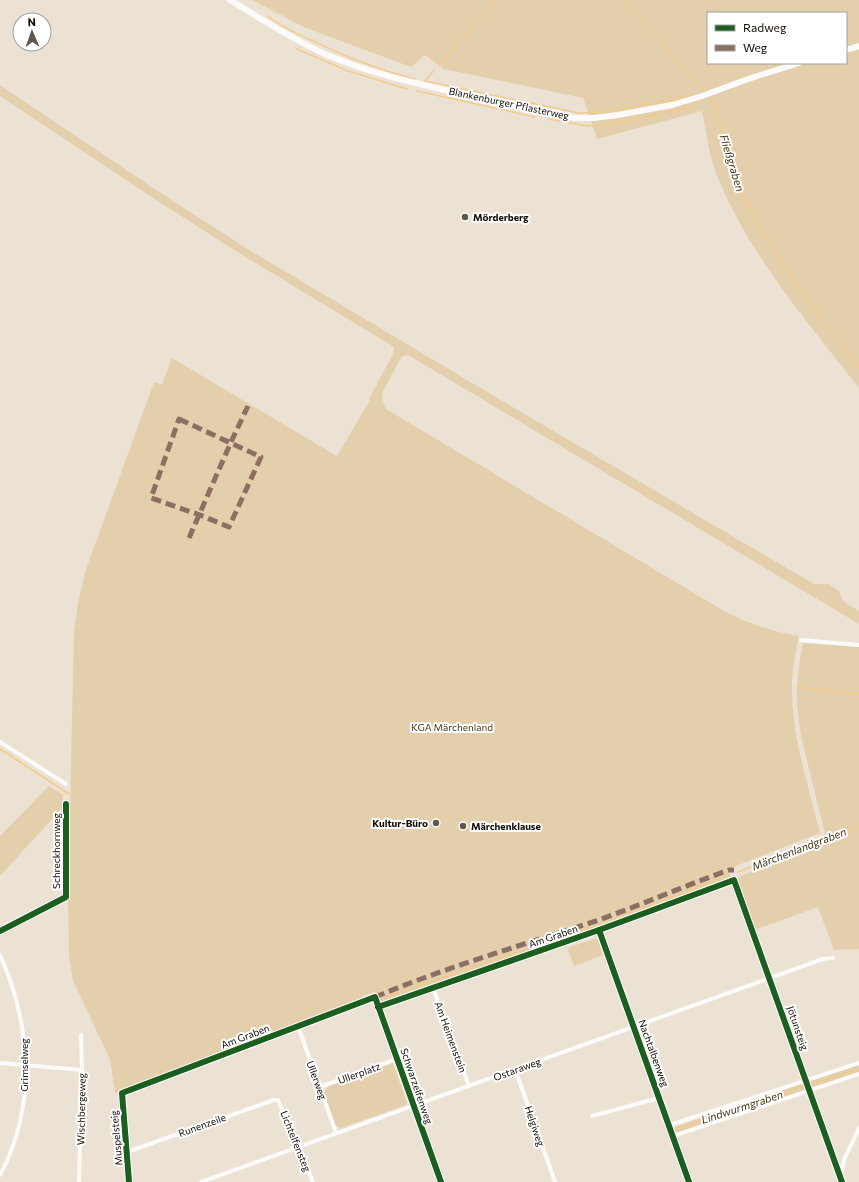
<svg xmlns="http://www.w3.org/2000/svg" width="859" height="1182" font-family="Commissioner,sans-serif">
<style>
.green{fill:#e4cfac;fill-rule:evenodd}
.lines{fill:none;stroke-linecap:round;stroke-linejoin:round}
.stream{stroke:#f0cc8d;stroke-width:1.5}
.minor{stroke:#fcfbf9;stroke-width:4}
.secondary{stroke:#fcfbf9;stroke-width:6}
.quiet{stroke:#8d6e63;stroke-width:5;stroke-dasharray:10 5;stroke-linecap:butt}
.cycleway-casing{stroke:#fff;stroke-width:8}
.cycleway{stroke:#1b5e20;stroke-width:6}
.poi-dot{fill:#5e574d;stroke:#fff;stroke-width:1.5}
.labels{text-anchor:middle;stroke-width:4;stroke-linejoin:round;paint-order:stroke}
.street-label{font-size:10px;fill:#120c04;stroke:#fff}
.poi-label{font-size:10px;font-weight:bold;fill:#120c04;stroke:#fff;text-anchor:start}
.park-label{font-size:10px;fill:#4c3814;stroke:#fff}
.water-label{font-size:11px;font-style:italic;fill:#44310c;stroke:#fff}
</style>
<rect width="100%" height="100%" fill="#ece2d4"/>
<g class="green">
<path d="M 252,0 L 859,0 L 859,388 C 806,320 748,254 716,173 C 709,155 706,131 702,111 L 597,139 L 583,98 L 444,69 L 425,55 L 411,67 L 306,28 ZM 708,13 L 846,13 L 846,63 L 708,63 Z"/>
<path d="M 0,85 L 156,190 L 246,248 L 499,399 L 814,584 L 829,584 L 839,591 L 842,599 L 847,604 L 859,611 L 859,624 L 408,355 L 402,356 L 382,393 L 383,401 L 386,409 L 724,611 C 748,623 772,632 799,636 C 796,652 792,668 792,684 C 791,734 808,785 820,833 L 728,869 L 731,878 L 600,928 L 380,1004 L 375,992 L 363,996 L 360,1000 L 115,1093 L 110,1059 L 73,981 L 69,955 L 68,900 L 74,631 L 78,604 L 85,572 L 154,382 L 162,384 L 172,358 L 337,456 L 370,400 L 369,399 L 393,354 L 394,347 L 231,248 L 147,194 L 0,96 Z"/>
<path d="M 803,643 L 859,647 L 859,949 L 834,950 L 818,907 L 754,930 L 736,878 L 827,842 L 801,736 C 795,701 796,678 803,643 Z"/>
<path d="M 49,786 L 63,795 L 62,808 L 0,876 L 0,836 Z"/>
<path d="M 597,938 L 603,955 L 574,966 L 567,948 Z"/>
<path d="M 389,1063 L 393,1063 L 407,1103 L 406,1105 L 341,1128 L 336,1126 L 324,1093 L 328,1086 Z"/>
<path d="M 859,1065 L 859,1073 L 811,1088 L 809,1081 Z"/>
<path d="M 800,1083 L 805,1084 L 806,1089 L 805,1091 L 678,1133 L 674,1131 L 675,1127 Z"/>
</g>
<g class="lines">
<g class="stream">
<path d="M 624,0 L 706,93"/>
<path d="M 268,16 C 280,26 295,33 311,40 C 344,56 379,70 415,79"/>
<path d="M 297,49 L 348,71 L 407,89"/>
<path d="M 439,65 L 497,0"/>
<path d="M 435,69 L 425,81 L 579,113 L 608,112 L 676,99 L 691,95"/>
<path d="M 417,91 L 535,117"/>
<path d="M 708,96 L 715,104 L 741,194 L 785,268 L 833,333"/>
<path d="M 548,119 L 588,126 L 601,125 L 631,120 L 694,106"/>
<path d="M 839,340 L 859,368"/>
<path d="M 797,687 L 859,694"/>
<path d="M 0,749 L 69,794"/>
<path d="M 738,872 L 859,826"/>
<path d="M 601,925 L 727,876"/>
<path d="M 381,998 L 594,927"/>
<path d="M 813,1084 L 859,1069"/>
<path d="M 680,1128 L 804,1086"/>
</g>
<g class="minor">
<path d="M 801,640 L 859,645"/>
<path d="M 0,742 L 66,784"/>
<path d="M 599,930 L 689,1182"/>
<path d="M 0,931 L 66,897 L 66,804"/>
<path d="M 0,955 C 31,1024 37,1106 0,1175"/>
<path d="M 433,988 L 469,1086"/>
<path d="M 378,1007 L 599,930 L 734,880 L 842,1182"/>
<path d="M 298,1026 L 336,1133"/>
<path d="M 0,1063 L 82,1070"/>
<path d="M 515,1069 L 555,1182"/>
<path d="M 320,1087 L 397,1059"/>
<path d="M 592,1116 L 659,1098"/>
<path d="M 670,1125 L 859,1063"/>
<path d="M 673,1136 L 859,1074"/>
<path d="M 127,1152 L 274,1100 L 278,1100 L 313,1182"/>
<path d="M 841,1175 L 844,1160 L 859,1128"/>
<path d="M 79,1182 L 82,1070 L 81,1035"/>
<path d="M 129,1182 L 122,1093 L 375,997 L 441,1182"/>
<path d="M 201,1182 L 823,959 L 833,958"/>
</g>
<g class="secondary">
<path d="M 230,0 C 261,19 292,39 325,54 C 371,74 419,84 468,95 C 504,103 540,111 575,118 L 594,118 L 618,115 L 672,105 L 702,96 L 748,79 L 799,63"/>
<path d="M 846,50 L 859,46"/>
</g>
<g class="quiet">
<path d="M 179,419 L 261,457 L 229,527 L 200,515 L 151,498 Z"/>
<path d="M 189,538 L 231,442 L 248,406"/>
<path d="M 375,997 C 447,967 522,945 596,921 C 641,905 684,886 729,870 L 734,870"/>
</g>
<g class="cycleway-casing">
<g id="cycleway">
<path d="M 599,930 L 689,1182"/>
<path d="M 0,931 L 66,897 L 66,804"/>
<path d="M 378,1007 L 599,930 L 734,880 L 842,1182"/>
<path d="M 129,1182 L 122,1093 L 375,997 L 441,1182"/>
</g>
</g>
<use href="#cycleway" class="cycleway"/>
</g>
<g class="poi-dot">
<circle cx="465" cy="217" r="4"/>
<circle cx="436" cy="823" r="4"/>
<circle cx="463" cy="826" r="4"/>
</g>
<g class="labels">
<g class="street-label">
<text transform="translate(509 103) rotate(12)" y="4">Blankenburger Pflasterweg</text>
<text transform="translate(56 851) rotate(-90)" y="4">Schreckhornweg</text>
<text transform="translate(553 936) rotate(-19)" y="4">Am Graben</text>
<text transform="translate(798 1028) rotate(71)" y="4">Jötunsteig</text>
<text transform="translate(245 1036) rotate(-21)" y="4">Am Graben</text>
<text transform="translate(451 1037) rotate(70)" y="4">Am Heimenstein</text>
<text transform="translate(654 1053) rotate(70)" y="4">Nachtalbenweg</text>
<text transform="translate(24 1065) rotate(-90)" y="4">Grimselweg</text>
<text transform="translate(517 1069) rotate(-20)" y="4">Ostaraweg</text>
<text transform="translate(359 1073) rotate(-20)" y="4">Ullerplatz</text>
<text transform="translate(317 1080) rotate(70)" y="4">Ullerweg</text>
<text transform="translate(417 1086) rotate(71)" y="4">Schwarzelfenweg</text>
<text transform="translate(81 1109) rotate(-89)" y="4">Wischbergeweg</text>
<text transform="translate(202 1125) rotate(-20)" y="4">Runenzeile</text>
<text transform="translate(535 1126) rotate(71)" y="4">Helgiweg</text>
<text transform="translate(116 1138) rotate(-95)" y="4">Muspelsteig</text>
<text transform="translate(296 1141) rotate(68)" y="4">Lichtelfensteg</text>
</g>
<g class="poi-label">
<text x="473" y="221">Mörderberg</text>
<text x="428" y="827" text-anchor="end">Kultur-Büro</text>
<text x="471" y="830">Märchenklause</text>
</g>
<g class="park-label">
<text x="452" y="731">KGA Märchenland</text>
</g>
<g class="water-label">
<text transform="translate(732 163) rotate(73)" y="4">Fließgraben</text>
<text transform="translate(799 849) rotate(-21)" y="4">Märchenlandgraben</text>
<text transform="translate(742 1107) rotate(-18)" y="4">Lindwurmgraben</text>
</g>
</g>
<rect x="707" y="12" width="140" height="52" fill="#ffffff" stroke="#a09e9b"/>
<rect x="715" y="25" width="20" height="6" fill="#1b5e20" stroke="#a09e9b"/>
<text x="743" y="32" font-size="12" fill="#120c04">Radweg</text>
<rect x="715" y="45" width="20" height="6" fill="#8d6e63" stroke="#a09e9b"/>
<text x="743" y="52" font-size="12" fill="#120c04">Weg</text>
<g transform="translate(32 32) rotate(358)"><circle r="19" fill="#ffffff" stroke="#a09e9b"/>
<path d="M0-3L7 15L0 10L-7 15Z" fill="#5e574d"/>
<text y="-6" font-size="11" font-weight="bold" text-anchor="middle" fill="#120c04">N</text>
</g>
</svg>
